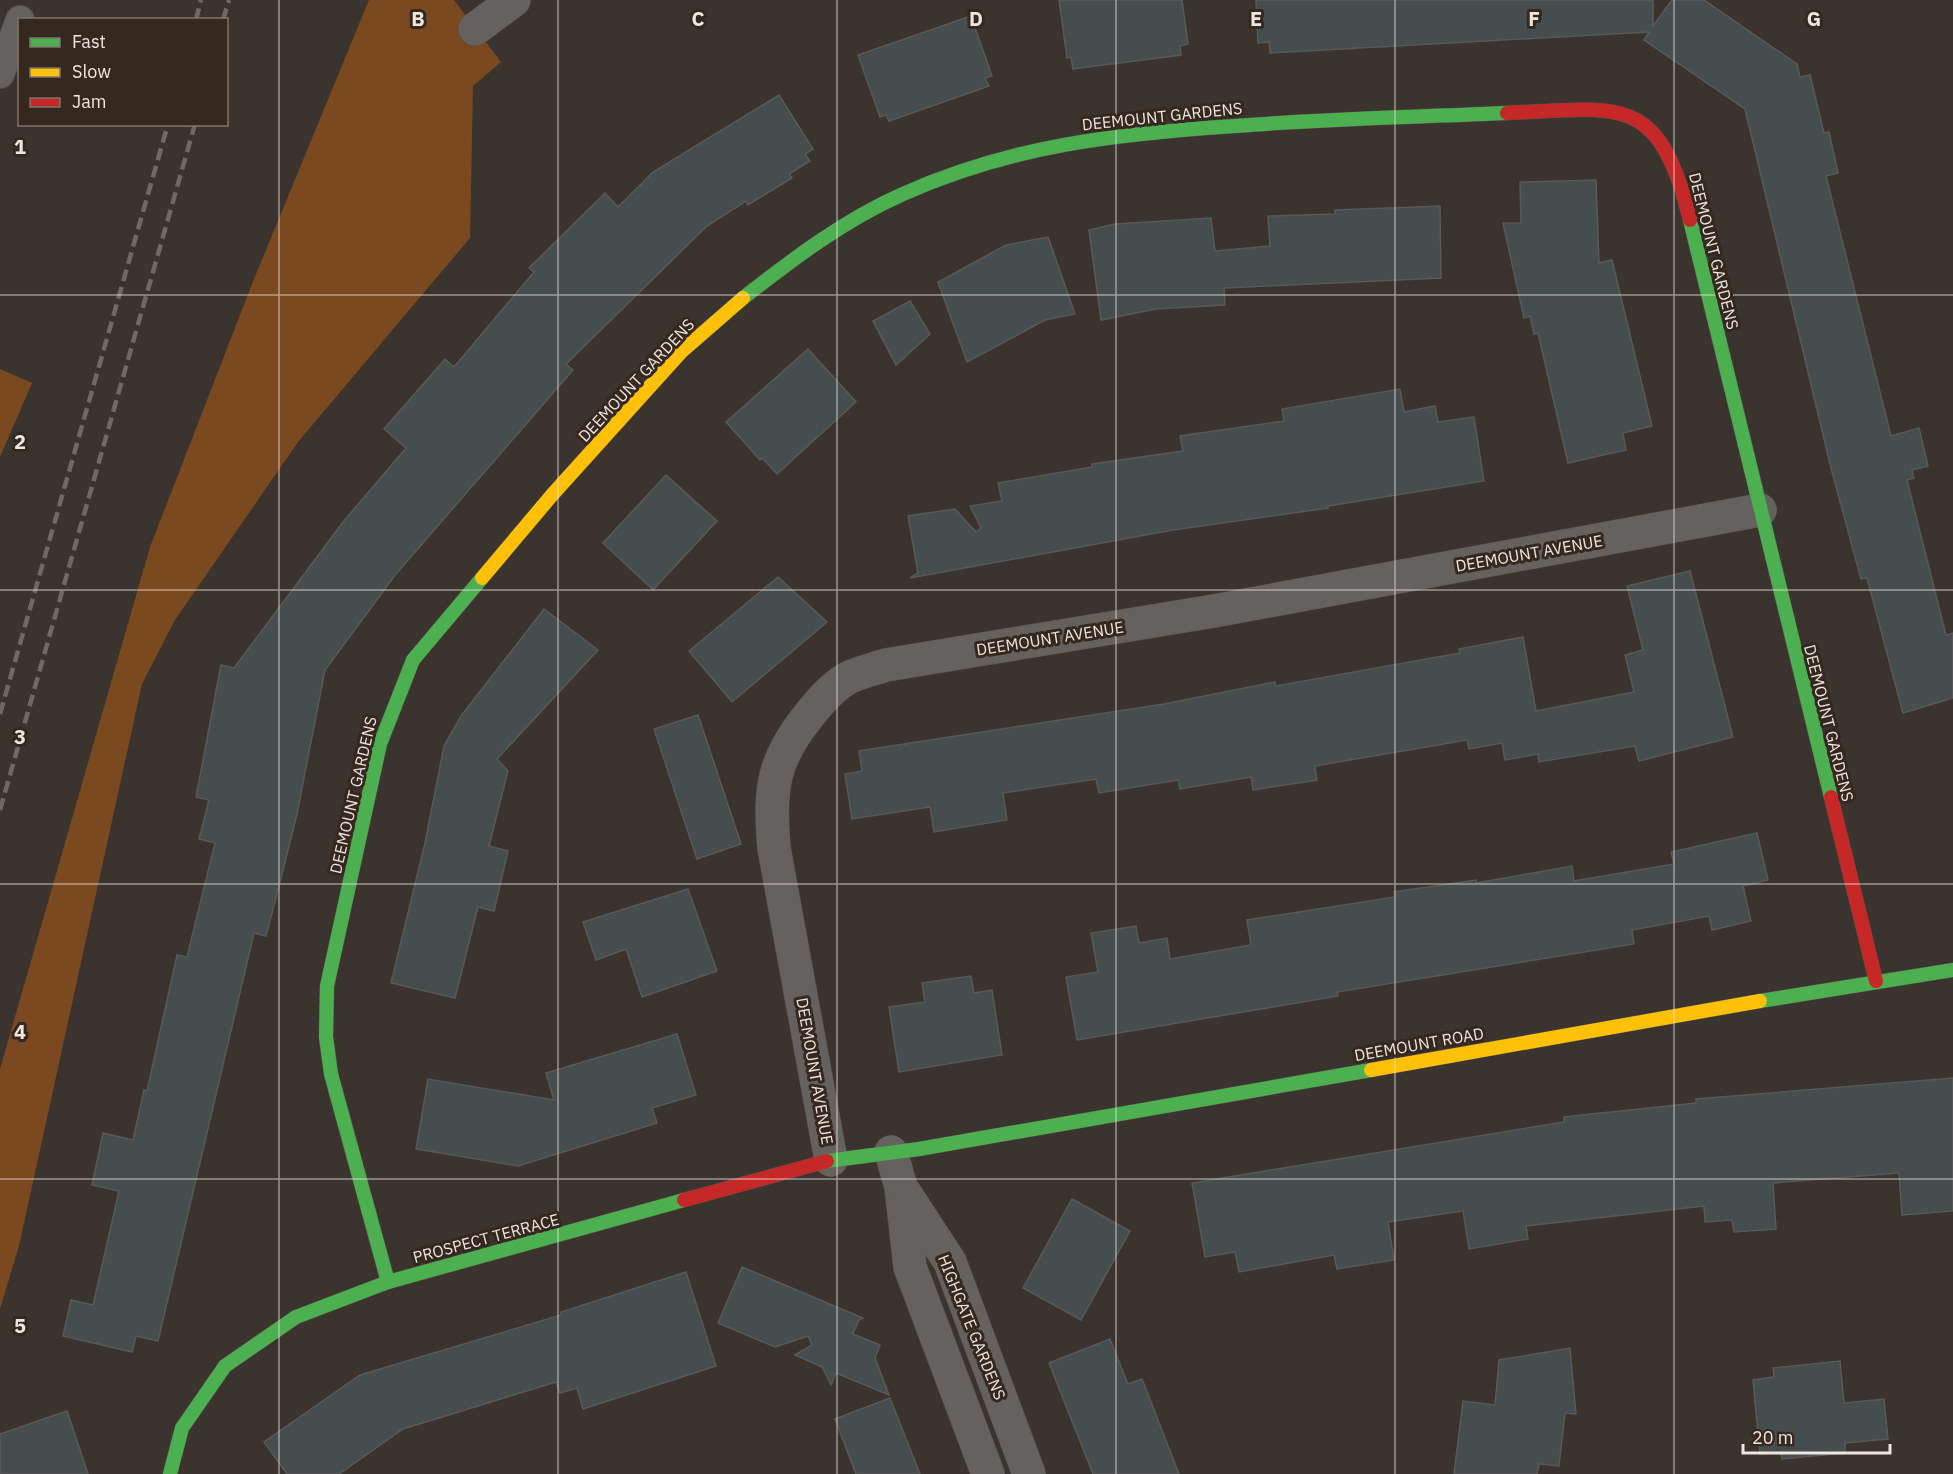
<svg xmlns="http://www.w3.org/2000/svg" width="1953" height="1474" font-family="'IBM Plex Sans',sans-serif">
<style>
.green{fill:#7a4920}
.building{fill:#464d4e;stroke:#585958;stroke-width:1.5}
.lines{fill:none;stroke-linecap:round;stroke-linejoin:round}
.lane-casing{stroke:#56504b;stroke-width:30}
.street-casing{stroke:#56504b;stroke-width:34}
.fast-casing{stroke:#56504b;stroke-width:15}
.slow-casing{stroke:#56504b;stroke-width:15}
.jam-casing{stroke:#56504b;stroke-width:15}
.lane{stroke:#64615e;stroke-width:28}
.street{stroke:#64615e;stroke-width:33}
.fast{stroke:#4caf50;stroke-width:14}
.slow{stroke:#ffc107;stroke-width:14}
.jam{stroke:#c62828;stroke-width:14}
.rail{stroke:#6f6a68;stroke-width:4.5;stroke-dasharray:12 6;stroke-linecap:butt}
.grid{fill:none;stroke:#efe6e0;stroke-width:1.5;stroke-opacity:0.55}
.labels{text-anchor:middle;stroke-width:6;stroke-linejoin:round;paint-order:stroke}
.street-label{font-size:16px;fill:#efe6e0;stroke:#35281e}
.grid-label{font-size:20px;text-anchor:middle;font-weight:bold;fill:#efe6e0;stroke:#35281e;stroke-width:6;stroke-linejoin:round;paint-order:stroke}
</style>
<rect width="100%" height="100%" fill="#3a332e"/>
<g class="green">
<path d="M 369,0 L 454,0 L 501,62 L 473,86 L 470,238 L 298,442 L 175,620 L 142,684 L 19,1246 L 0,1309 L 0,1069 L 150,547 L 254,279 Z"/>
<path d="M 0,369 L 32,383 L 0,457 Z"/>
</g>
<g class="building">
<path d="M 1059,0 L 1182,0 L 1188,44 L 1180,46 L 1181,55 L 1073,69 L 1071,57 L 1067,58 Z"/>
<path d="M 1256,0 L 1653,0 L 1653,26 L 1672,0 L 1704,0 L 1797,64 L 1800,77 L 1810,75 L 1824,133 L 1829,132 L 1838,173 L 1826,176 L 1891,436 L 1919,428 L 1928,466 L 1912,470 L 1914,478 L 1907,480 L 1946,635 L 1953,633 L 1953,698 L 1903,713 L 1867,578 L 1861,579 L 1831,468 L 1745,109 L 1644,40 L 1649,32 L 1270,53 L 1269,42 L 1258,43 Z"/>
<path d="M 971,16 L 992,76 L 985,78 L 989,86 L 889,121 L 886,115 L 880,117 L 858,55 Z"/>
<path d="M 779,95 L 813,149 L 805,154 L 810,161 L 789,174 L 792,178 L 748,205 L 746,201 L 707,226 L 566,364 L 573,370 L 396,574 L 325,670 L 297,814 L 279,886 L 266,936 L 254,933 L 158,1341 L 136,1336 L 132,1352 L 63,1336 L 71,1300 L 93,1305 L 119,1191 L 92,1185 L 103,1133 L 133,1140 L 144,1090 L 147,1091 L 177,955 L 187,957 L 215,843 L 199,839 L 209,800 L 196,797 L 221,665 L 234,668 L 343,522 L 406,448 L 384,429 L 445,359 L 454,367 L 534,272 L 529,268 L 605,193 L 618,207 L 653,172 Z"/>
<path d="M 1596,180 L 1599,263 L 1612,260 L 1652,426 L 1623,433 L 1626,450 L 1568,463 L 1538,333 L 1534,334 L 1530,316 L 1524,318 L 1503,223 L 1521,223 L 1520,182 Z"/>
<path d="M 1440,206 L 1441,278 L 1224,288 L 1225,305 L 1156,309 L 1101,320 L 1089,230 L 1115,224 L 1211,218 L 1215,251 L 1270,246 L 1268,216 L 1335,214 L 1335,210 Z"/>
<path d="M 1048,237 L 1075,314 L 1045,320 L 967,362 L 938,282 L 1006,245 Z"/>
<path d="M 910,301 L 930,334 L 896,365 L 873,321 Z"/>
<path d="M 808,349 L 856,402 L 777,474 L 762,458 L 760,460 L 726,422 Z"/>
<path d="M 1400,389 L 1404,412 L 1435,406 L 1438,422 L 1474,417 L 1484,481 L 1328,506 L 1328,508 L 1173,530 L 910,578 L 918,573 L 908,516 L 955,509 L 976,532 L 981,528 L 970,506 L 1002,501 L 998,483 L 1092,467 L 1092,464 L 1183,451 L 1180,436 L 1284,421 L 1282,409 Z"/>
<path d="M 666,475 L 717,521 L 653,590 L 603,543 Z"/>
<path d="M 1690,571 L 1733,737 L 1639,761 L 1635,746 L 1539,762 L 1538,754 L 1505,760 L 1502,743 L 1469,749 L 1467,740 L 1315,766 L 1317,780 L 1253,790 L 1251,777 L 1180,789 L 1178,780 L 1099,793 L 1096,779 L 1003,793 L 1007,820 L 934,832 L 930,807 L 852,819 L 845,774 L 862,771 L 859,751 L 1164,704 L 1275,682 L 1276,686 L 1460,653 L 1459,649 L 1523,637 L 1536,711 L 1634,692 L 1625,655 L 1643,650 L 1627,586 Z"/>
<path d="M 778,577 L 827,622 L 732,702 L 689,651 Z"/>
<path d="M 544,609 L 598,650 L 497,759 L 508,771 L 489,846 L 508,851 L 494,911 L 478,907 L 455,998 L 391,983 L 425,843 L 444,746 L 461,716 Z"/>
<path d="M 698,715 L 741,844 L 697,859 L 654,729 Z"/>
<path d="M 1757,833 L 1768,880 L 1743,886 L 1751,921 L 1712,930 L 1709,916 L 1632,930 L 1634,944 L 1337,992 L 1338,996 L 1077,1040 L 1066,977 L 1098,972 L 1091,933 L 1136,926 L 1139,943 L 1167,938 L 1170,959 L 1251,945 L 1247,920 L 1395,897 L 1394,892 L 1476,880 L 1476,883 L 1572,866 L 1574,881 L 1674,864 L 1671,852 Z"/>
<path d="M 688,889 L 717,971 L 642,997 L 626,949 L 596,960 L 583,922 Z"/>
<path d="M 971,976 L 974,993 L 992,990 L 1002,1055 L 899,1072 L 889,1007 L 925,1002 L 922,983 Z"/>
<path d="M 677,1034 L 696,1095 L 652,1108 L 657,1123 L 518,1166 L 416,1149 L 428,1079 L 554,1100 L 546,1073 Z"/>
<path d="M 1953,1078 L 1953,1211 L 1902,1215 L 1899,1173 L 1773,1183 L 1776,1229 L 1734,1232 L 1732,1220 L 1705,1222 L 1704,1206 L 1526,1226 L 1528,1239 L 1469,1249 L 1463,1211 L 1388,1222 L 1394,1260 L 1337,1269 L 1334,1255 L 1239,1272 L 1235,1252 L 1205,1257 L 1192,1183 L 1564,1122 L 1564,1117 L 1696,1103 L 1696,1099 Z"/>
<path d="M 1072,1199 L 1130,1231 L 1081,1320 L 1023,1288 Z"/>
<path d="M 742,1267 L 863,1318 L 859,1320 L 853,1334 L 880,1345 L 875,1358 L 889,1395 L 836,1373 L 831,1385 L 822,1367 L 795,1355 L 812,1345 L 808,1336 L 775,1347 L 718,1323 Z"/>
<path d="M 686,1272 L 716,1366 L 583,1409 L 577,1388 L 560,1393 L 556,1382 L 403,1429 L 339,1474 L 287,1474 L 264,1442 L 360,1375 L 561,1315 L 561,1312 Z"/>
<path d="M 1110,1339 L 1128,1384 L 1142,1379 L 1179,1474 L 1093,1474 L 1049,1363 Z"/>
<path d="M 1570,1348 L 1576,1414 L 1565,1413 L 1559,1466 L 1539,1464 L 1537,1474 L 1454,1474 L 1463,1401 L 1495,1405 L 1499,1360 Z"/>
<path d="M 1840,1361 L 1844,1403 L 1884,1399 L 1888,1439 L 1845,1443 L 1845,1453 L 1782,1459 L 1781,1452 L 1760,1454 L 1753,1380 L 1774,1377 L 1773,1368 Z"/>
<path d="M 890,1398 L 920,1474 L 856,1474 L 835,1419 Z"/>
<path d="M 67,1411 L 88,1474 L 0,1474 L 0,1434 Z"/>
</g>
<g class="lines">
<g class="lane-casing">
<path id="lane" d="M 0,74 L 20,20"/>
</g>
<g class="street-casing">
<g id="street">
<path d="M 475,29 L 514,0"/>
<path d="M 891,1152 L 901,1187 L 910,1267 L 988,1474"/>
<path d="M 831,1160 L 774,848 C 769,790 772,760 810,714 C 821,700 834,685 850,677 C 861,672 874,669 886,665 L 1214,611 L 1760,510"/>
<path d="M 905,1193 L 950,1262 L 1029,1474"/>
</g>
</g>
<g class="fast-casing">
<g id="fast">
<path d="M 1690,220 L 1831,797"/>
<path d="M 743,298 C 793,259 844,220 903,194 C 1013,145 1116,134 1235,126 C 1325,119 1416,117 1507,113"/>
<path d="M 1760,1001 L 1953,970"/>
<path d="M 827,1161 L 919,1149 L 1371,1070"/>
<path d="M 388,1282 L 331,1074 L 326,1037 L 327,986 L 380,744 L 413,660 L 482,578"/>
<path d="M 170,1474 L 182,1428 L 225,1366 L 296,1317 L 388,1282 L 684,1200"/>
</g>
</g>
<g class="slow-casing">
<g id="slow">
<path d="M 482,578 L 552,495 L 681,352 L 743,298"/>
<path d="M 1371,1070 L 1760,1001"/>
</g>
</g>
<g class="jam-casing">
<g id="jam">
<path d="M 1507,113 C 1622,108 1659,93 1690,220"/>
<path d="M 1831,797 L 1876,981"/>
<path d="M 684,1200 L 827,1161"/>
</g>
</g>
<use href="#lane" class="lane"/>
<use href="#street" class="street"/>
<use href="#fast" class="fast"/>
<use href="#slow" class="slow"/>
<use href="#jam" class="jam"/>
<g class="rail">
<path d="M 196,20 L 201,0"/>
<path d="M 223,20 L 229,0"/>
<path d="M 0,714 L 168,124"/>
<path d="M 0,810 L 195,124"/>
</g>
</g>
<path class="grid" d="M 279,0 L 279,1474M 558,0 L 558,1474M 837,0 L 837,1474M 1116,0 L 1116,1474M 1395,0 L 1395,1474M 1674,0 L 1674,1474M 0,295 L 1953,295M 0,590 L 1953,590M 0,884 L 1953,884M 0,1179 L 1953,1179"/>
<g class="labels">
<g class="street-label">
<text transform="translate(1162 116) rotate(-6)" y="6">DEEMOUNT GARDENS</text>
<text transform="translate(1714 251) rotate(76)" y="6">DEEMOUNT GARDENS</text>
<text transform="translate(636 380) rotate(-47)" y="6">DEEMOUNT GARDENS</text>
<text transform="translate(1529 553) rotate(-10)" y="6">DEEMOUNT AVENUE</text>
<text transform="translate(1050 638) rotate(-9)" y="6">DEEMOUNT AVENUE</text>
<text transform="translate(1829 723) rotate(76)" y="6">DEEMOUNT GARDENS</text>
<text transform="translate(353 795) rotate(-77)" y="6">DEEMOUNT GARDENS</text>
<text transform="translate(1419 1044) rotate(-10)" y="6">DEEMOUNT ROAD</text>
<text transform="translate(815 1071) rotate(80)" y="6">DEEMOUNT AVENUE</text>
<text transform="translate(486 1238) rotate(-15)" y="6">PROSPECT TERRACE</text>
<text transform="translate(972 1327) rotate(68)" y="6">HIGHGATE GARDENS</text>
</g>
</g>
<g class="grid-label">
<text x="418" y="26">B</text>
<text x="698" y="26">C</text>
<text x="976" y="26">D</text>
<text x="1256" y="26">E</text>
<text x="1534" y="26">F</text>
<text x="1814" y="26">G</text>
<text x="20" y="154">1</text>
<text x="20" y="449">2</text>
<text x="20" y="744">3</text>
<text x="20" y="1039">4</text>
<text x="20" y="1333">5</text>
</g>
<rect x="18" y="18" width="210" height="108" fill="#35281e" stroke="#7f746c" stroke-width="1.5"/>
<rect x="30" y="38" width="30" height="9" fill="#4caf50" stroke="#7f746c" stroke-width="1.5"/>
<text x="72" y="48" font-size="18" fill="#efe6e0">Fast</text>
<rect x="30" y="68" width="30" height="9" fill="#ffc107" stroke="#7f746c" stroke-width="1.5"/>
<text x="72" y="78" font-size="18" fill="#efe6e0">Slow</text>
<rect x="30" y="98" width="30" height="9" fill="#c62828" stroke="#7f746c" stroke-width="1.5"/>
<text x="72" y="108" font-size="18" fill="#efe6e0">Jam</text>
<path d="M1743 1444v9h147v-9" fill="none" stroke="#efe6e0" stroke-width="3"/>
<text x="1752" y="1444" font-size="18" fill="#efe6e0" stroke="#35281e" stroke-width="4.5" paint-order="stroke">20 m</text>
</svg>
